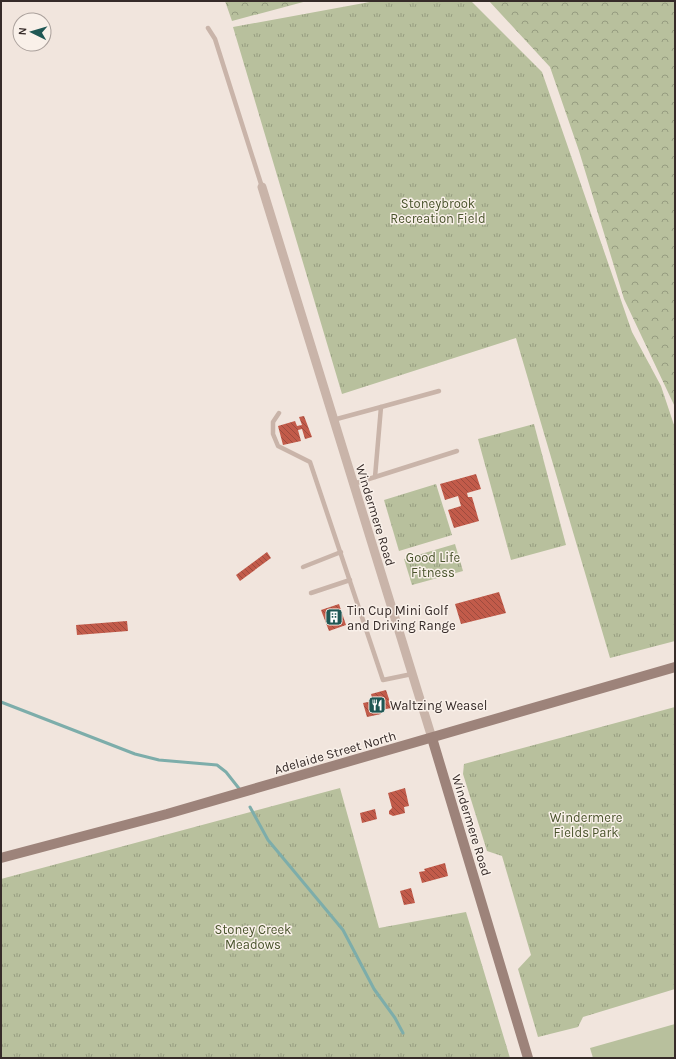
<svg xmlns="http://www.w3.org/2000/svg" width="676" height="1059" font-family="Karla,sans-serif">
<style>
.grass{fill:#b8c09d}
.forest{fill:url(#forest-crowns)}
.park{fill:url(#park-tufts)}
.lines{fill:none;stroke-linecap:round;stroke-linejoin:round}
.stream{stroke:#7dadaa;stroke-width:3}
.building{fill:url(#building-back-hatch)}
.service{stroke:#c9b4a9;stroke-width:4.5}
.minor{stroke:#c9b4a9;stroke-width:9}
.secondary{stroke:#9d837a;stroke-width:10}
.labels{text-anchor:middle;stroke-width:3;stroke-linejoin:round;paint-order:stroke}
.park-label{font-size:13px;fill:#4a542d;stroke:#f9f0e9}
.street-label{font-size:13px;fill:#362b29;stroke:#f9f0e9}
.poi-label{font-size:13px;fill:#362b29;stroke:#f9f0e9;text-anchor:start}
</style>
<defs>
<pattern id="forest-crowns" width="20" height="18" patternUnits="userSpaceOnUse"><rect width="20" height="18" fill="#b8c09d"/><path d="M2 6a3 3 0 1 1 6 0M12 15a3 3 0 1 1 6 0" fill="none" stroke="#969c80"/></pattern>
<pattern id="park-tufts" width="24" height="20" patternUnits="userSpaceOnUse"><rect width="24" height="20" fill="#b8c09d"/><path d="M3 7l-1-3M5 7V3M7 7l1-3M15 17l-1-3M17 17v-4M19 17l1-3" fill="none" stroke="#969c80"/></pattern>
<pattern id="building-back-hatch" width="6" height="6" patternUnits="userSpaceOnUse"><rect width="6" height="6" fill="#c25b4a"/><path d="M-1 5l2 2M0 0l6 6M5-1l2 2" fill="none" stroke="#9e4b3e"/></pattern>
</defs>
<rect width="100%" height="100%" fill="#f1e5dd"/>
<path class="grass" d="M 675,1024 L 675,1058 L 593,1058 L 590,1048 Z"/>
<g class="forest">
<path d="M 225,1 L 307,1 L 232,21 Z"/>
<path d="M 489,1 L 675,1 L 675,407 L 624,299 L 579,151 L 550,67 Z"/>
</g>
<g class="park">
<path d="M 375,1 L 471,1 L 542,72 L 632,332 L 661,386 L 675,428 L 675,641 L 610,658 L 516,338 L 342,394 L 233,27 Z"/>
<path d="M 534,424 L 566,545 L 511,560 L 478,439 Z"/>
<path d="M 436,484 L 452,535 L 399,551 L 384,500 Z"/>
<path d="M 455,544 L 463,571 L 412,585 L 404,559 Z"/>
<path d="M 675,707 L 675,989 L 583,1017 L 578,1027 L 538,1037 L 518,969 L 531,955 L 502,856 L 487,851 L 463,774 L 464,764 Z"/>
<path d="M 340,788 L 379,928 L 466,912 L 510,1058 L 1,1058 L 1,879 Z"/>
</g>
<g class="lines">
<g class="stream">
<path d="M 1,702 L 135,754 L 159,760 L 217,765 L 226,772 L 241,791"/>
<path d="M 250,807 L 268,840 L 343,930 L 374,989 L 395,1018 L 403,1033"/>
</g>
</g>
<g class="building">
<path d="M 304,416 L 312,437 L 305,439 L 302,429 L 298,430 L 301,441 L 283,445 L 278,426 L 295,421 L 297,426 L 302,425 L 299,417 Z"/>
<path d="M 476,474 L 481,489 L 467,493 L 468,497 L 472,497 L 479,521 L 454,528 L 448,510 L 461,506 L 458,496 L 445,500 L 440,484 Z"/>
<path d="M 267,552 L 271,558 L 240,581 L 236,575 Z"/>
<path d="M 499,592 L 506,613 L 461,624 L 455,604 Z"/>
<path d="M 339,604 L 346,625 L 329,631 L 321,610 Z"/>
<path d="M 127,621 L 128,631 L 77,635 L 76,625 Z"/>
<path d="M 386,690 L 392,708 L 380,710 L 381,714 L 367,717 L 363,703 L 373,701 L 371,694 Z"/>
<path d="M 405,788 L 409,806 L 404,807 L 405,813 L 393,816 L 389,814 L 389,811 L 392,808 L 388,793 Z"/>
<path d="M 375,809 L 377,819 L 362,823 L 360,813 Z"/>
<path d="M 445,863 L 448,876 L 422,883 L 419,872 L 425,871 L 424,869 Z"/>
<path d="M 411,888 L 415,903 L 404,905 L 400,891 Z"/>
</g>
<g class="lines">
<g class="service">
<path d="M 208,28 L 215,39 L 262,187"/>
<path d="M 381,407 L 439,391"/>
<path d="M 279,413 L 273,422 L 273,434 L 278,446 L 310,462 L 383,680 L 412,674"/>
<path d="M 333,420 L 381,407 L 375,477"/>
<path d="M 353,484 L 457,451"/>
<path d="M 303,567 L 341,552"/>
<path d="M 311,593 L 350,580"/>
</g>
<path class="minor" d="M 262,187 L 432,738"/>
<g class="secondary">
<path d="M 432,738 L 528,1058"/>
<path d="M 1,858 L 167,814 L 675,667"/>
</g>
</g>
<defs>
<g id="building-square" transform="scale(0.9)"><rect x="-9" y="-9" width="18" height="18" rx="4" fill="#1f5754" stroke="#f9f0e9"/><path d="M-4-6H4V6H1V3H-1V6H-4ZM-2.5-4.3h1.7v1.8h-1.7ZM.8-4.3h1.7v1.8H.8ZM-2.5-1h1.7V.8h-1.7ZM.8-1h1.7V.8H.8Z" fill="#fff"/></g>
<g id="restaurant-square" transform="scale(0.9)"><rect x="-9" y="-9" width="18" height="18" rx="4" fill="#1f5754" stroke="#f9f0e9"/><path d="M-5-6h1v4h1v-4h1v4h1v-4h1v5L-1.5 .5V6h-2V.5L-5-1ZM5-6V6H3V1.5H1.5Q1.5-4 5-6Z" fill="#fff"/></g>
</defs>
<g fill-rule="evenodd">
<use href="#building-square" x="334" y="617"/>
<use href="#restaurant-square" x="377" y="705"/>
</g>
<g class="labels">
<g class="park-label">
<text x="438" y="208">Stoneybrook<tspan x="438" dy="15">Recreation Field</tspan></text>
<text x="433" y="562">Good Life<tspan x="433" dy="15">Fitness</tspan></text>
<text x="586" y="822">Windermere<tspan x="586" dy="15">Fields Park</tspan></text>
<text x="253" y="934">Stoney Creek<tspan x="253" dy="15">Meadows</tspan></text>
</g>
<g class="street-label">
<text transform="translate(376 515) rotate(73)" y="5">Windermere Road</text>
<text transform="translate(335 752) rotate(-16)" y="5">Adelaide Street North</text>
<text transform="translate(472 825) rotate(73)" y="5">Windermere Road</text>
</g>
<g class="poi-label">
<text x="347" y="615">Tin Cup Mini Golf<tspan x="347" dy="15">and Driving Range</tspan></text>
<text x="390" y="710">Waltzing Weasel</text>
</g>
</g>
<rect width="676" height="1059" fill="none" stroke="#362b29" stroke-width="4"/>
<g transform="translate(32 32) rotate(275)"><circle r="19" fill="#f9f0e9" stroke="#aba19c"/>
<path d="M0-3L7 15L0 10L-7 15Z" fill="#1f5754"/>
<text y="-6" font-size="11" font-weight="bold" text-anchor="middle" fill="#362b29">N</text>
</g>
</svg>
